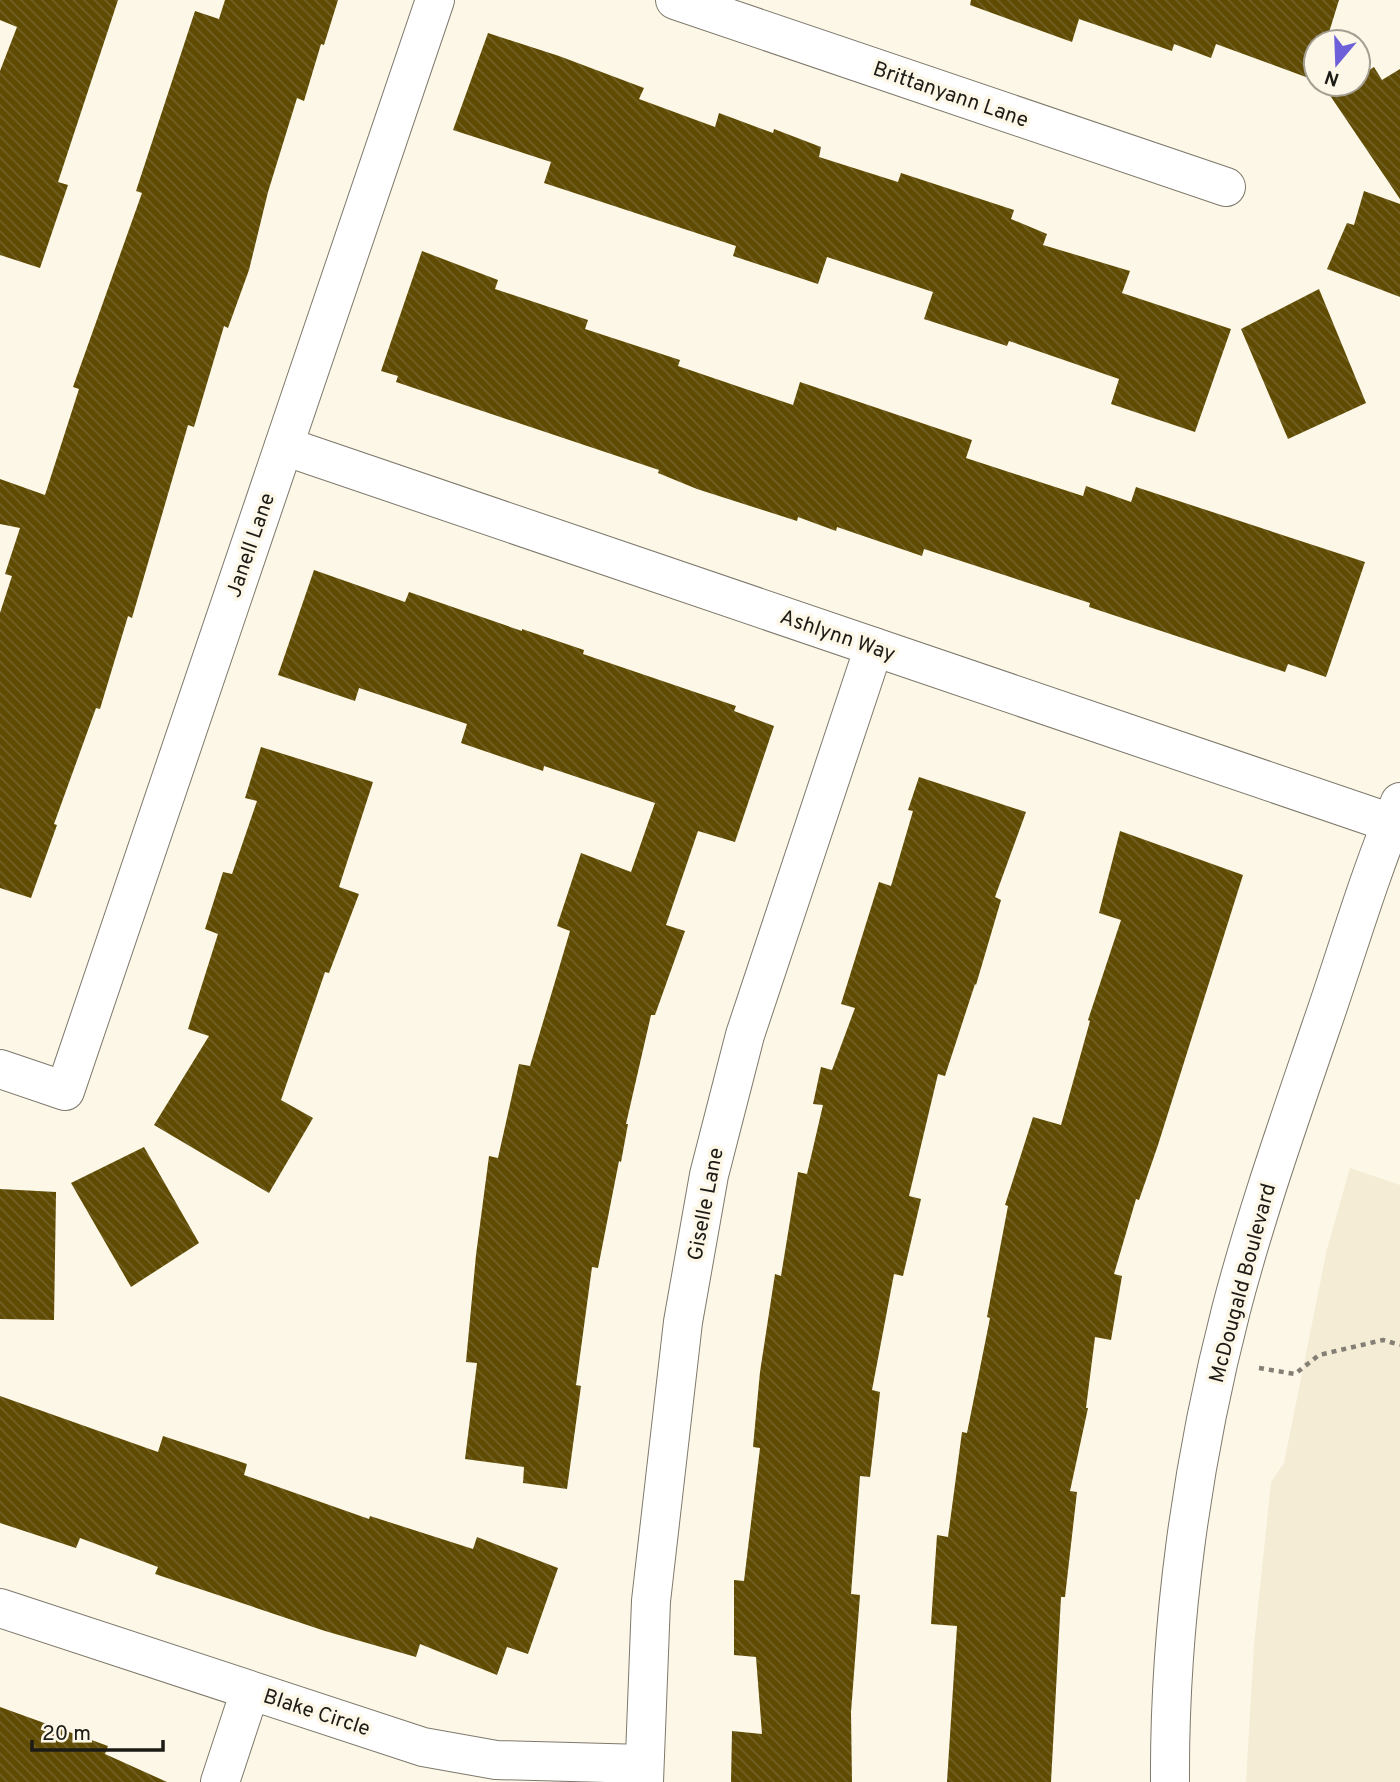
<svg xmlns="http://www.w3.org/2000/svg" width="1400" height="1782" font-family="Overpass,sans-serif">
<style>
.built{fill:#f4ecd5}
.building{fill:url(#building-back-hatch)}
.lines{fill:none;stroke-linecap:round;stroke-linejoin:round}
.minor-casing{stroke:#7e796c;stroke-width:40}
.path{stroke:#837f75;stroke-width:4.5;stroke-dasharray:5 5;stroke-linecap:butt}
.minor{stroke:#fff;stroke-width:38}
.labels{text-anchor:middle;stroke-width:7;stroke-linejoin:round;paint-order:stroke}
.street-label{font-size:21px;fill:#1d1b16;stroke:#fcf7e7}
</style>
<defs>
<pattern id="building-back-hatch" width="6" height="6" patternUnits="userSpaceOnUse" patternTransform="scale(1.75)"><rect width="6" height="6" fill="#604b03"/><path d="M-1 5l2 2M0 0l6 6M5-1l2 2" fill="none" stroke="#726127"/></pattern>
</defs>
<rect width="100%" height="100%" fill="#fcf7e7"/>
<path class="built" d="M 1350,1168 L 1400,1185 L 1400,1782 L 1246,1782 L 1254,1645 L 1271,1482 L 1284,1463 L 1327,1249 Z"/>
<g class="building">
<path d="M 0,0 L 118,0 L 58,182 L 68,185 L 40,268 L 0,255 L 0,71 L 17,27 L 0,20 Z"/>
<path d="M 225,0 L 338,0 L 324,45 L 321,44 L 304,101 L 297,98 L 268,192 L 249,270 L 228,328 L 224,326 L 194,427 L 188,425 L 132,618 L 128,616 L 100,709 L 96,708 L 54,824 L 57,825 L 31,898 L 0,888 L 0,613 L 12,576 L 5,574 L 20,528 L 0,524 L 0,479 L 45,495 L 79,389 L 73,387 L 142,193 L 136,191 L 195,11 L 219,19 Z"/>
<path d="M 971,0 L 1339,0 L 1326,42 L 1316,42 L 1314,80 L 1216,44 L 1211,58 L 1174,44 L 1172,51 L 1079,19 L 1072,42 L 970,5 Z"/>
<path d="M 488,33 L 559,56 L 644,88 L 639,99 L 715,127 L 719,113 L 773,133 L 774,129 L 821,147 L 819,157 L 898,182 L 901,173 L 1014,210 L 1011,219 L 1047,234 L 1043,245 L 1130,271 L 1122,293 L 1231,329 L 1195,432 L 1111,404 L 1119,379 L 1009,341 L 1007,346 L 924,319 L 933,292 L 827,257 L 818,284 L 733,256 L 736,246 L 544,183 L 551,162 L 453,130 Z"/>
<path d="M 1374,67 L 1382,80 L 1400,69 L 1400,199 L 1329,94 L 1346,84 L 1358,84 L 1358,77 Z"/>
<path d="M 1364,191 L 1400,204 L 1400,297 L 1327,269 L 1347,223 L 1354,225 Z"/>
<path d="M 422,251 L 498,280 L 495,289 L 588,320 L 585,329 L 680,360 L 678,366 L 793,405 L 800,382 L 972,440 L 966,458 L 1083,496 L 1086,486 L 1131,502 L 1136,487 L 1365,562 L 1326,677 L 1288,664 L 1285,672 L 1089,607 L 1090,603 L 924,549 L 922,556 L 837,527 L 836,531 L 798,517 L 797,521 L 697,489 L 658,473 L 659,470 L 396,382 L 398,376 L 381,371 Z"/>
<path d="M 1319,289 L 1366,403 L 1288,439 L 1241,329 Z"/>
<path d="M 314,570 L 405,602 L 409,592 L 522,631 L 522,629 L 584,650 L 583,654 L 736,706 L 734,711 L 774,726 L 735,842 L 698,831 L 666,925 L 685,931 L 655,1015 L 651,1015 L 626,1124 L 628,1124 L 621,1162 L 619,1161 L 598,1268 L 592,1267 L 576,1385 L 581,1386 L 567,1489 L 523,1483 L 524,1467 L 465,1459 L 477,1363 L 466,1362 L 476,1255 L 489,1156 L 498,1158 L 519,1064 L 530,1066 L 570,931 L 557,926 L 581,853 L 631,872 L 655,803 L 544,766 L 543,771 L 461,743 L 467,724 L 359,688 L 355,701 L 278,675 Z"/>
<path d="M 261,747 L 373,782 L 339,887 L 359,894 L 329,973 L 325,972 L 281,1100 L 313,1118 L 269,1193 L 154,1125 L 209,1036 L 188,1029 L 218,934 L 205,929 L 223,872 L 232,874 L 257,801 L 245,798 Z"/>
<path d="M 919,777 L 1026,812 L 995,897 L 1001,900 L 976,985 L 975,984 L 945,1076 L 938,1074 L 909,1196 L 921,1199 L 903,1276 L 894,1274 L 872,1390 L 880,1392 L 870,1477 L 860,1476 L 851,1594 L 860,1595 L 851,1712 L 852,1782 L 731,1782 L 732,1731 L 762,1734 L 756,1657 L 734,1655 L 734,1580 L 744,1581 L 760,1448 L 753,1447 L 760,1372 L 775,1274 L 781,1276 L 798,1172 L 807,1174 L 823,1105 L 813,1104 L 821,1067 L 832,1070 L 855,1008 L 841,1004 L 879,882 L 891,886 L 913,811 L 908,810 Z"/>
<path d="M 1120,831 L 1243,875 L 1158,1145 L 1139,1200 L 1136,1199 L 1114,1274 L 1122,1276 L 1111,1340 L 1095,1337 L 1086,1408 L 1088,1408 L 1070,1491 L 1077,1492 L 1065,1597 L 1061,1597 L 1051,1782 L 947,1782 L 957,1626 L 931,1624 L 937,1535 L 948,1537 L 962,1432 L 967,1433 L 990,1318 L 987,1317 L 1008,1206 L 1005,1205 L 1033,1117 L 1061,1125 L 1090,1021 L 1088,1020 L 1121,920 L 1099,913 Z"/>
<path d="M 144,1147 L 199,1243 L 131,1287 L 71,1183 Z"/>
<path d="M 0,1189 L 56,1192 L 54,1320 L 0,1319 Z"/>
<path d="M 0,1396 L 158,1452 L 163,1436 L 247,1464 L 244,1475 L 369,1519 L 370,1516 L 473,1549 L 477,1537 L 558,1568 L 528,1654 L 507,1647 L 497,1675 L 420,1644 L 416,1657 L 325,1631 L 155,1574 L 158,1567 L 80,1538 L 76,1548 L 0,1523 Z"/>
<path d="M 0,1707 L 108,1746 L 105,1754 L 167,1782 L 0,1782 Z"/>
</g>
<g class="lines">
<g class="minor-casing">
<g id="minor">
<path d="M 675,0 L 1226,187"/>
<path d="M 284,446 L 1391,823"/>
<path d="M 0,1069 L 65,1091 L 435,0"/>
<path d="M 0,1608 L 423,1747 L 496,1760 L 644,1764"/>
<path d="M 220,1782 L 250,1691"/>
<path d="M 644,1782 L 651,1601 L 683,1322 L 709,1175 L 745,1035 L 874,647"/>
<path d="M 1170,1782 C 1169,1626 1192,1461 1231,1310 C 1256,1214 1289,1121 1321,1027 C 1347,952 1369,875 1400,802"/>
</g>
</g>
<path class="path" d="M 1259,1368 L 1295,1374 L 1319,1355 L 1383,1340 L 1400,1345"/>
<use href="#minor" class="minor"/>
</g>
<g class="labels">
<g class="street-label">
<text transform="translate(951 94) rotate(19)" y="7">Brittanyann Lane</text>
<text transform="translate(250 545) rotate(-71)" y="7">Janell Lane</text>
<text transform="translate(838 635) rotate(19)" y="7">Ashlynn Way</text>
<text transform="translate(705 1204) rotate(-79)" y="7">Giselle Lane</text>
<text transform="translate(1242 1283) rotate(-75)" y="7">McDougald Boulevard</text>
<text transform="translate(317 1712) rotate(18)" y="7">Blake Circle</text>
</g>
</g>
<g transform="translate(1337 63) rotate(199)"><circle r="33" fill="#fcf7e7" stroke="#a39f93" stroke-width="2"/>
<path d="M0-5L12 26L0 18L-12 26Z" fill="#6d60d9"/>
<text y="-10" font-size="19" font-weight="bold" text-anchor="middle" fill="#1d1b16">N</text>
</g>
<path d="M32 1740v10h131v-10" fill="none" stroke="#1d1b16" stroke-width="3.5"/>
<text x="42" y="1740" font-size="21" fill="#1d1b16" stroke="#fcf7e7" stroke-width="5" paint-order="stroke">20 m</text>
</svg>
